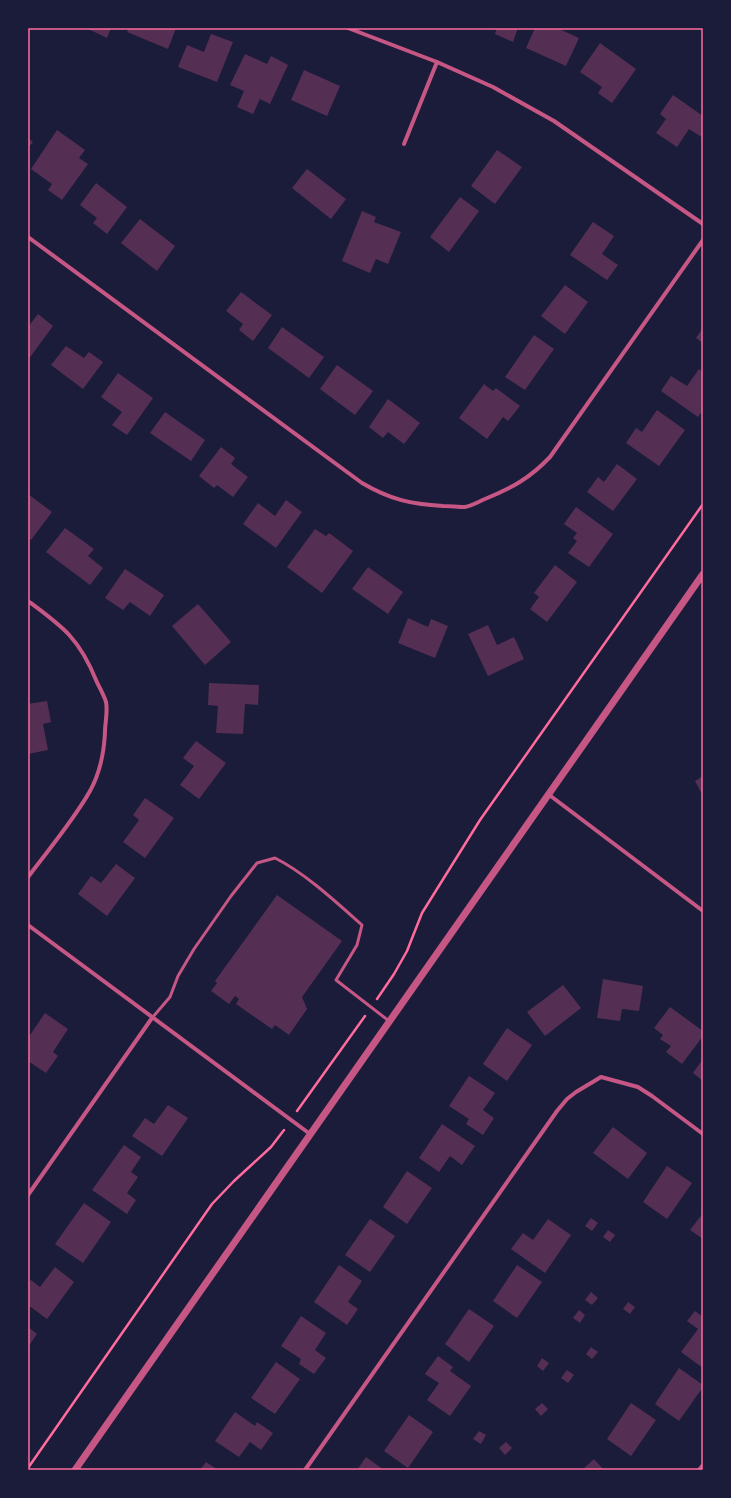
<svg xmlns="http://www.w3.org/2000/svg" width="731" height="1498" font-family="'Archivo Narrow',sans-serif">
<style>
.building{fill:#542f53}
.lines{fill:none;stroke-linecap:round;stroke-linejoin:round}
.path{stroke:#ff6b9d;stroke-width:2.5}
.service{stroke:#c65784;stroke-width:3}
.minor{stroke:#c65784;stroke-width:4}
.tertiary{stroke:#c65784;stroke-width:7}
.neatline{fill:none;stroke:#ff6b9d;stroke-width:1.5}
</style>
<rect width="100%" height="100%" fill="#1b1b3a"/>
<g class="building">
<path d="M 86,28 L 111,28 L 107,38 Z"/>
<path d="M 129,28 L 176,28 L 168,49 L 127,32 Z"/>
<path d="M 497,28 L 518,28 L 513,42 L 495,34 Z"/>
<path d="M 535,28 L 557,28 L 579,38 L 566,66 L 526,48 Z"/>
<path d="M 211,34 L 233,42 L 217,82 L 178,67 L 187,45 L 204,52 Z"/>
<path d="M 600,43 L 636,69 L 612,103 L 598,93 L 602,87 L 580,72 Z"/>
<path d="M 245,54 L 267,64 L 271,56 L 288,65 L 270,104 L 260,99 L 253,114 L 237,107 L 244,91 L 230,85 Z"/>
<path d="M 304,70 L 340,86 L 327,116 L 291,100 Z"/>
<path d="M 673,95 L 703,116 L 703,138 L 689,129 L 677,147 L 656,133 L 666,119 L 660,114 Z"/>
<path d="M 57,130 L 85,150 L 79,158 L 88,164 L 62,200 L 48,190 L 52,184 L 31,169 Z"/>
<path d="M 28,138 L 33,142 L 28,148 Z"/>
<path d="M 497,150 L 522,167 L 495,204 L 471,186 Z"/>
<path d="M 307,169 L 346,199 L 331,219 L 292,188 Z"/>
<path d="M 96,183 L 127,207 L 107,234 L 93,223 L 97,218 L 80,205 Z"/>
<path d="M 460,197 L 479,211 L 449,252 L 430,237 Z"/>
<path d="M 362,211 L 376,217 L 374,222 L 401,232 L 388,264 L 376,259 L 370,273 L 342,261 Z"/>
<path d="M 140,219 L 175,246 L 157,271 L 121,243 Z"/>
<path d="M 593,222 L 614,236 L 602,254 L 618,265 L 607,280 L 570,255 Z"/>
<path d="M 565,285 L 588,302 L 565,334 L 541,316 Z"/>
<path d="M 241,292 L 272,315 L 253,341 L 239,330 L 243,324 L 226,311 Z"/>
<path d="M 38,314 L 53,326 L 28,360 L 28,327 Z"/>
<path d="M 282,327 L 324,357 L 309,378 L 268,348 Z"/>
<path d="M 703,328 L 703,343 L 696,338 Z"/>
<path d="M 534,335 L 554,349 L 525,390 L 505,377 Z"/>
<path d="M 66,346 L 84,358 L 89,352 L 103,362 L 83,389 L 51,365 Z"/>
<path d="M 337,365 L 373,391 L 355,415 L 320,389 Z"/>
<path d="M 699,369 L 703,372 L 703,410 L 698,417 L 661,391 L 671,376 L 687,386 Z"/>
<path d="M 118,373 L 153,398 L 127,435 L 112,425 L 122,412 L 101,397 Z"/>
<path d="M 484,384 L 493,391 L 496,388 L 520,406 L 508,421 L 503,417 L 487,439 L 459,418 Z"/>
<path d="M 388,399 L 420,423 L 404,444 L 388,432 L 383,438 L 369,427 Z"/>
<path d="M 657,410 L 685,430 L 659,466 L 626,443 L 636,428 L 642,432 Z"/>
<path d="M 165,412 L 205,440 L 191,461 L 150,433 Z"/>
<path d="M 221,447 L 235,458 L 231,464 L 248,477 L 233,497 L 217,485 L 214,488 L 199,476 Z"/>
<path d="M 617,464 L 637,479 L 613,511 L 587,492 L 598,477 L 604,482 Z"/>
<path d="M 28,494 L 52,512 L 31,540 L 28,538 Z"/>
<path d="M 286,500 L 302,512 L 276,548 L 243,524 L 258,503 L 275,516 Z"/>
<path d="M 576,507 L 613,534 L 589,567 L 568,553 L 577,541 L 573,538 L 577,533 L 564,524 Z"/>
<path d="M 65,528 L 94,549 L 88,556 L 103,568 L 90,585 L 46,552 Z"/>
<path d="M 315,529 L 326,536 L 329,533 L 353,551 L 322,593 L 287,567 Z"/>
<path d="M 555,565 L 577,582 L 547,622 L 530,609 L 539,597 L 534,593 Z"/>
<path d="M 368,567 L 403,592 L 388,614 L 352,589 Z"/>
<path d="M 125,569 L 164,595 L 150,616 L 130,602 L 123,610 L 105,598 Z"/>
<path d="M 198,604 L 231,642 L 205,665 L 172,626 Z"/>
<path d="M 408,618 L 428,627 L 431,619 L 448,626 L 435,658 L 398,643 Z"/>
<path d="M 488,625 L 497,645 L 514,637 L 524,659 L 488,676 L 468,634 Z"/>
<path d="M 209,683 L 259,685 L 258,705 L 245,704 L 243,734 L 216,733 L 218,706 L 208,705 Z"/>
<path d="M 47,701 L 51,722 L 43,724 L 48,750 L 28,754 L 28,704 Z"/>
<path d="M 196,741 L 226,763 L 199,799 L 180,785 L 194,766 L 183,758 Z"/>
<path d="M 703,776 L 703,796 L 695,781 Z"/>
<path d="M 145,798 L 174,818 L 145,858 L 123,842 L 139,820 L 133,815 Z"/>
<path d="M 116,864 L 135,878 L 107,916 L 78,894 L 91,876 L 101,883 Z"/>
<path d="M 277,895 L 342,941 L 302,997 L 307,1009 L 289,1035 L 275,1025 L 272,1029 L 236,1004 L 239,999 L 235,996 L 229,1004 L 211,991 L 217,983 L 215,981 Z"/>
<path d="M 603,979 L 643,986 L 639,1011 L 622,1009 L 620,1021 L 597,1018 Z"/>
<path d="M 563,985 L 581,1008 L 545,1036 L 527,1012 Z"/>
<path d="M 670,1007 L 703,1031 L 703,1036 L 682,1064 L 666,1052 L 671,1046 L 660,1039 L 663,1035 L 654,1028 Z"/>
<path d="M 45,1013 L 68,1029 L 53,1052 L 58,1056 L 46,1073 L 28,1061 L 28,1038 Z"/>
<path d="M 507,1028 L 532,1045 L 507,1081 L 483,1064 Z"/>
<path d="M 703,1059 L 703,1081 L 693,1073 Z"/>
<path d="M 469,1076 L 495,1093 L 483,1110 L 494,1118 L 483,1135 L 466,1124 L 469,1119 L 449,1106 Z"/>
<path d="M 168,1105 L 188,1118 L 162,1156 L 132,1136 L 145,1118 L 154,1124 Z"/>
<path d="M 442,1124 L 475,1146 L 462,1165 L 450,1156 L 439,1172 L 419,1158 Z"/>
<path d="M 613,1127 L 647,1153 L 628,1179 L 593,1153 Z"/>
<path d="M 124,1145 L 141,1157 L 131,1172 L 138,1177 L 127,1193 L 136,1200 L 127,1214 L 92,1190 Z"/>
<path d="M 667,1166 L 692,1183 L 667,1219 L 643,1202 Z"/>
<path d="M 407,1171 L 432,1188 L 407,1224 L 383,1207 Z"/>
<path d="M 84,1203 L 111,1222 L 83,1263 L 55,1244 Z"/>
<path d="M 703,1213 L 703,1239 L 690,1230 Z"/>
<path d="M 591,1218 L 598,1223 L 592,1231 L 585,1226 Z"/>
<path d="M 370,1219 L 395,1236 L 370,1272 L 345,1255 Z"/>
<path d="M 548,1219 L 571,1235 L 545,1273 L 511,1249 L 523,1233 L 533,1240 Z"/>
<path d="M 608,1230 L 615,1235 L 610,1242 L 603,1237 Z"/>
<path d="M 339,1265 L 362,1281 L 348,1302 L 358,1309 L 347,1325 L 314,1302 Z"/>
<path d="M 517,1265 L 542,1282 L 517,1318 L 493,1301 Z"/>
<path d="M 55,1267 L 74,1282 L 47,1319 L 28,1305 L 28,1284 L 31,1280 L 40,1287 Z"/>
<path d="M 591,1292 L 598,1298 L 592,1305 L 585,1300 Z"/>
<path d="M 628,1302 L 635,1307 L 630,1314 L 623,1309 Z"/>
<path d="M 469,1309 L 494,1326 L 469,1362 L 445,1344 Z"/>
<path d="M 579,1310 L 585,1315 L 580,1323 L 573,1318 Z"/>
<path d="M 695,1311 L 703,1317 L 703,1368 L 681,1352 L 698,1329 L 687,1321 Z"/>
<path d="M 301,1316 L 326,1333 L 315,1350 L 326,1358 L 314,1374 L 299,1364 L 301,1359 L 281,1346 Z"/>
<path d="M 28,1327 L 37,1334 L 28,1347 Z"/>
<path d="M 591,1347 L 598,1352 L 592,1359 L 586,1354 Z"/>
<path d="M 438,1356 L 453,1367 L 450,1371 L 471,1386 L 450,1416 L 427,1400 L 439,1383 L 425,1374 Z"/>
<path d="M 542,1358 L 549,1363 L 543,1371 L 537,1366 Z"/>
<path d="M 276,1362 L 300,1379 L 275,1414 L 251,1398 Z"/>
<path d="M 679,1368 L 703,1385 L 703,1387 L 679,1421 L 655,1404 Z"/>
<path d="M 567,1370 L 574,1375 L 568,1383 L 561,1378 Z"/>
<path d="M 542,1403 L 548,1409 L 541,1416 L 535,1409 Z"/>
<path d="M 631,1403 L 656,1420 L 631,1456 L 607,1439 Z"/>
<path d="M 235,1412 L 255,1426 L 257,1422 L 273,1433 L 261,1450 L 250,1442 L 239,1457 L 215,1441 Z"/>
<path d="M 409,1415 L 433,1432 L 408,1468 L 384,1451 Z"/>
<path d="M 479,1431 L 486,1435 L 481,1444 L 473,1439 Z"/>
<path d="M 506,1442 L 512,1448 L 505,1455 L 499,1448 Z"/>
<path d="M 366,1457 L 384,1470 L 357,1470 Z"/>
<path d="M 594,1459 L 604,1470 L 582,1470 Z"/>
<path d="M 206,1462 L 218,1470 L 200,1470 Z"/>
</g>
<g class="lines">
<g class="path">
<path d="M 377,999 L 394,974 L 407,951 L 422,913 L 480,820 L 703,504"/>
<path d="M 297,1111 L 365,1016"/>
<path d="M 28,1468 L 212,1204 L 234,1181 L 271,1147 L 284,1130"/>
</g>
<path class="service" d="M 152,1018 L 170,997 L 178,976 L 194,949 L 231,896 L 257,863 L 275,858 C 305,873 336,902 362,925 L 357,945 L 336,980 L 389,1021"/>
<g class="minor">
<path d="M 348,28 L 437,62 L 493,87 L 554,121 L 703,224"/>
<path d="M 404,144 L 437,62"/>
<path d="M 28,237 L 362,483 C 391,500 411,504 443,506 C 450,506 458,507 465,507 C 471,506 478,502 485,499 C 512,488 530,478 550,457 L 703,240"/>
<path d="M 28,601 C 63,627 79,638 96,680 C 99,687 104,695 106,702 C 108,711 105,723 105,732 C 104,753 100,773 90,791 C 73,821 49,849 28,877"/>
<path d="M 548,794 L 703,911"/>
<path d="M 28,925 L 310,1134"/>
<path d="M 28,1195 L 152,1018"/>
<path d="M 305,1470 L 557,1111 L 567,1099 L 576,1092 L 601,1077 L 638,1087 L 652,1096 L 703,1134"/>
<path d="M 699,1470 L 703,1465"/>
</g>
<path class="tertiary" d="M 75,1470 L 703,574"/>
</g>
<rect width="731" height="1498" fill="none" stroke="#1b1b3a" stroke-width="58"/>
<rect x="29" y="29" width="673" height="1440" class="neatline"/>
</svg>
